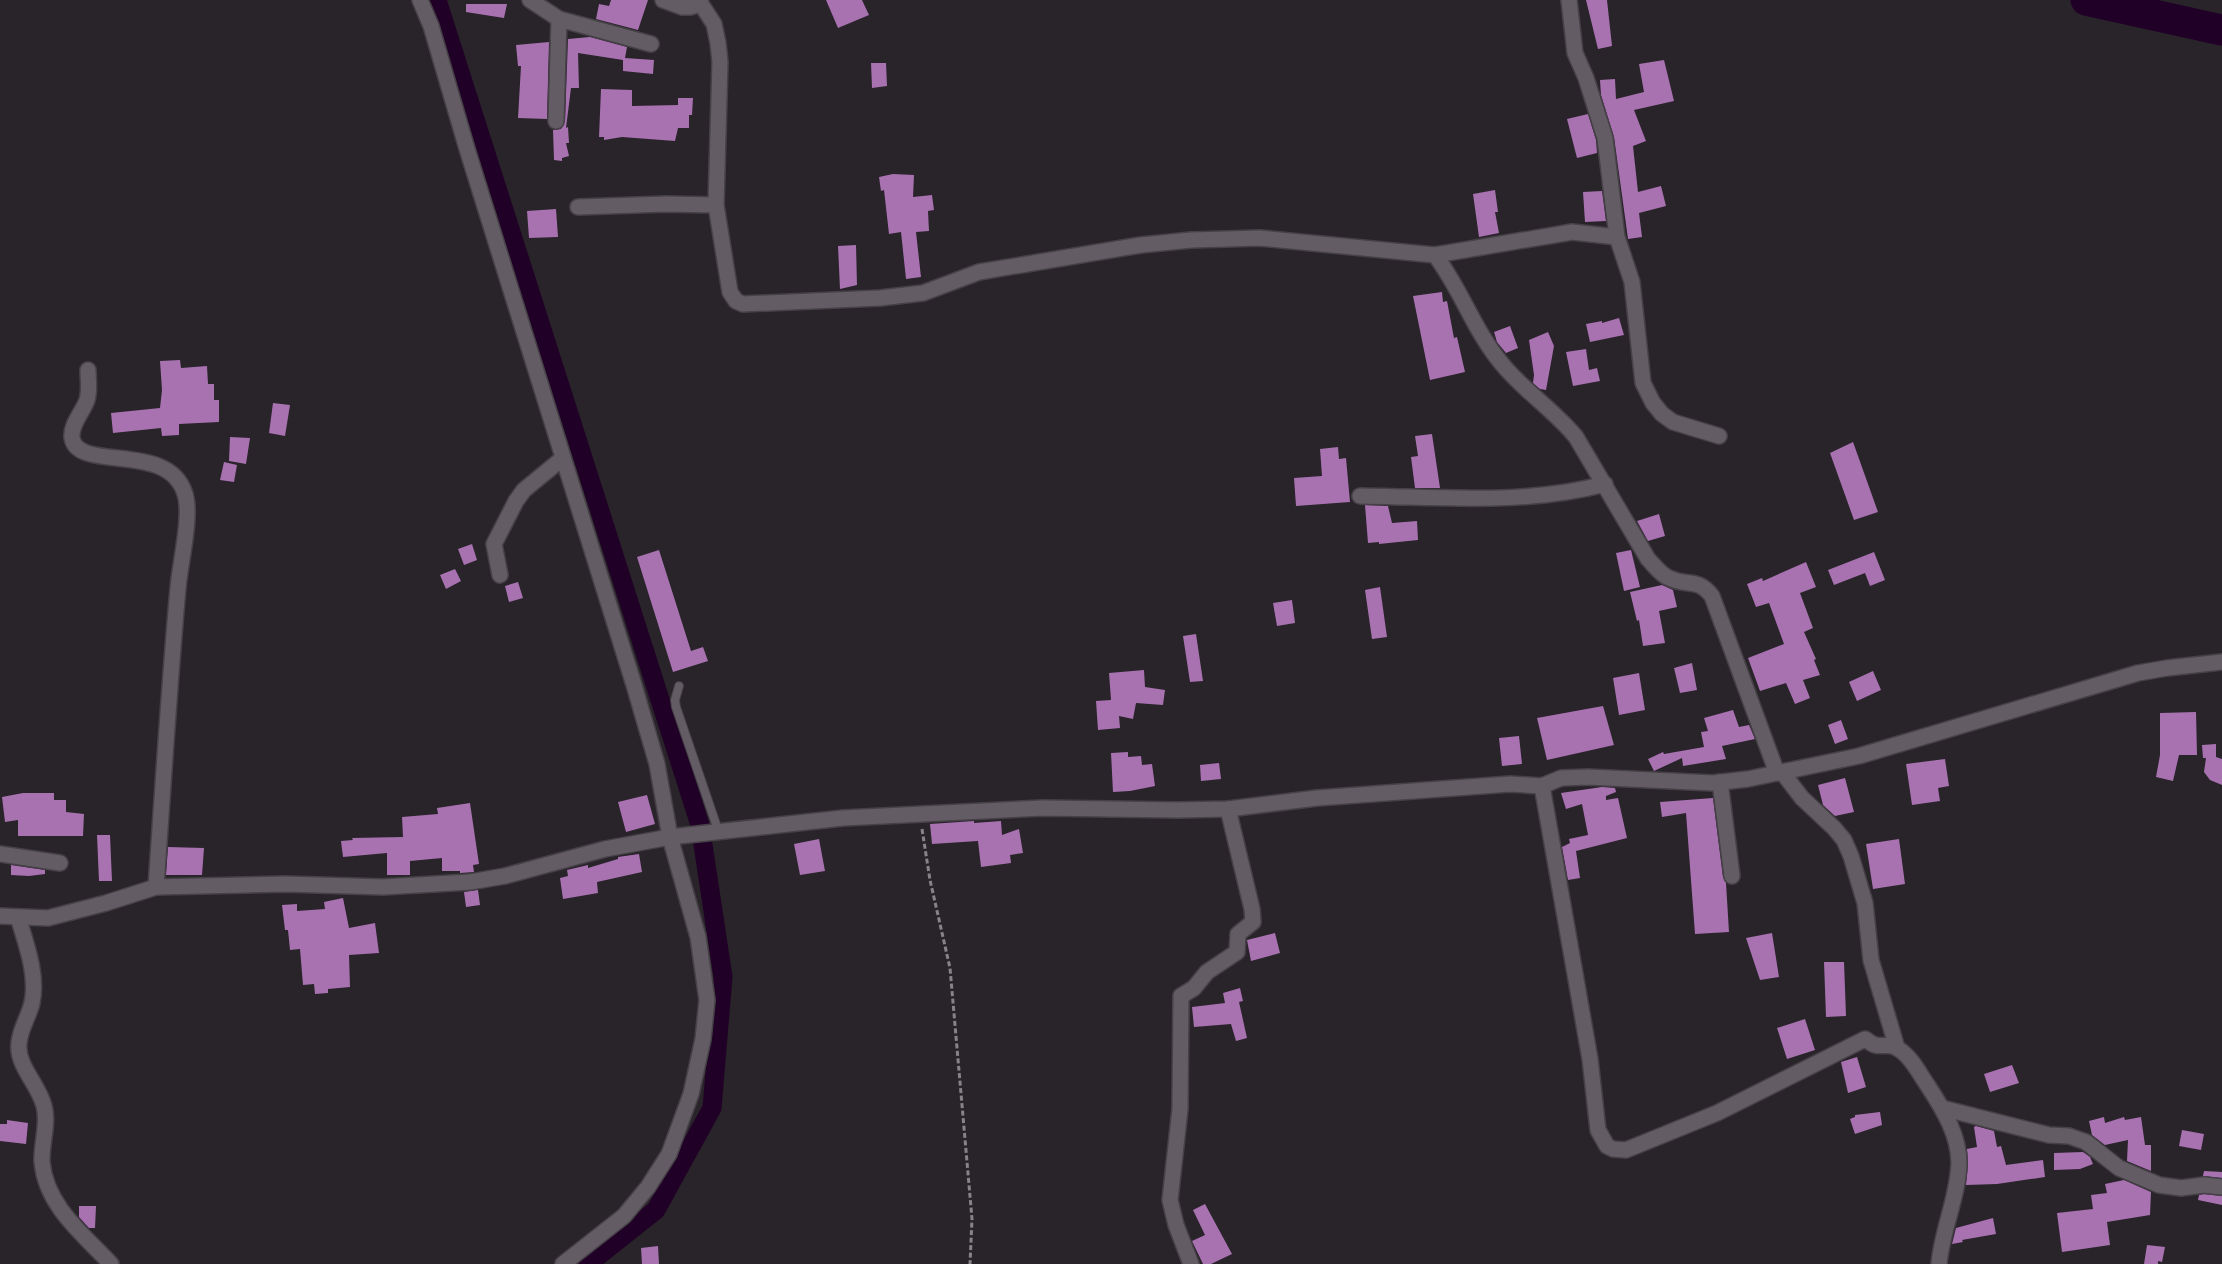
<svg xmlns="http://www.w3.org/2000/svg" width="2222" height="1264" font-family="'Sofia Sans Condensed',sans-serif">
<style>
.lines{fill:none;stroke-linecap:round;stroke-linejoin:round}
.canal{stroke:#200026;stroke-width:19}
.river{stroke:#200026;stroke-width:31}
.building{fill:#a872b1}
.lane-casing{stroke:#464047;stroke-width:10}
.street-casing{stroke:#464047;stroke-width:18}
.path{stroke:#888389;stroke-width:3;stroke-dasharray:5 2.5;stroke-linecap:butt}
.lane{stroke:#635c64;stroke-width:8}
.street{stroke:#635c64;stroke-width:15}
</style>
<rect width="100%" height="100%" fill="#29232a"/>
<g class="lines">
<path class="canal" d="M 437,0 L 700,825 L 723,977 L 712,1108 L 656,1210 L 588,1264"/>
<path class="river" d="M 2086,0 L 2222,30"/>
</g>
<g class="building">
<path d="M 611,0 L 648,0 L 638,30 L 596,19 L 599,4 L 609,6 Z"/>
<path d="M 826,0 L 862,0 L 869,15 L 838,28 Z"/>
<path d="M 1586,0 L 1607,0 L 1612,46 L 1598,49 Z"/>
<path d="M 466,4 L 507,4 L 504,18 L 466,12 Z"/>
<path d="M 590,37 L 627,47 L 625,58 L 654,60 L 653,74 L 623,71 L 623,60 L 578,53 L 579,88 L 571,88 L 566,128 L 568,127 L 569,143 L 566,143 L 569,156 L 562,158 L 562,161 L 554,160 L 553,130 L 561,129 L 565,121 L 568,39 Z"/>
<path d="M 549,42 L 547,119 L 518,118 L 521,66 L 518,66 L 516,45 Z"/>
<path d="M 1664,60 L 1674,101 L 1634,110 L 1646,141 L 1633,146 L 1638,192 L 1661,186 L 1666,206 L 1639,213 L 1642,237 L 1628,239 L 1614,137 L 1601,95 L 1600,80 L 1615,79 L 1616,99 L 1644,92 L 1639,64 Z"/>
<path d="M 871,63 L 886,63 L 887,86 L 872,88 Z"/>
<path d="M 601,89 L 632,90 L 632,106 L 678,105 L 678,98 L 693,98 L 692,115 L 689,115 L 689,128 L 678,128 L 675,141 L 622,137 L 604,140 L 604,137 L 599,137 Z"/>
<path d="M 1588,114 L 1596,140 L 1597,153 L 1577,158 L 1567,119 Z"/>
<path d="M 893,174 L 914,175 L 913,197 L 932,195 L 934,210 L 928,211 L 929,231 L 916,232 L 921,277 L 906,279 L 901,232 L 889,234 L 884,190 L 881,191 L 879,177 Z"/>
<path d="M 1495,190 L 1498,212 L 1495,212 L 1499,233 L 1479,237 L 1473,194 Z"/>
<path d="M 1602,191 L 1606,221 L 1585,222 L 1583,192 Z"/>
<path d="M 556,209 L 558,237 L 529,238 L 527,211 Z"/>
<path d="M 856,245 L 857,285 L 840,289 L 838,246 Z"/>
<path d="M 1442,292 L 1443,302 L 1447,301 L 1454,338 L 1457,337 L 1465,372 L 1430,380 L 1413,296 Z"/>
<path d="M 1619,318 L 1624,335 L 1590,342 L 1586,324 L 1602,321 L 1602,323 Z"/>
<path d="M 1510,326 L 1518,348 L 1506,353 L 1497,342 L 1494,332 Z"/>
<path d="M 1548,332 L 1554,346 L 1546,390 L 1540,389 L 1533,383 L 1534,375 L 1529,340 Z"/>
<path d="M 1586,349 L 1589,370 L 1597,368 L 1600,381 L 1573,386 L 1566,352 Z"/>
<path d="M 180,360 L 181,368 L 207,366 L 208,384 L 214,384 L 214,400 L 219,400 L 219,422 L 179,424 L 179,435 L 162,436 L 161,428 L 113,433 L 111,413 L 160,408 L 162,390 L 160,361 Z"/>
<path d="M 273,403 L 290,405 L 285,436 L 269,433 Z"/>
<path d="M 1432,434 L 1440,488 L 1415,488 L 1411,457 L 1418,456 L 1415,436 Z"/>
<path d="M 230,437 L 250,438 L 246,464 L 229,461 Z"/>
<path d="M 1853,442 L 1878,512 L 1854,520 L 1830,453 Z"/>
<path d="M 1338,447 L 1339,459 L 1346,458 L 1350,502 L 1296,506 L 1294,478 L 1322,476 L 1320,449 Z"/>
<path d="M 224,462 L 237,465 L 234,482 L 220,480 Z"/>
<path d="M 1365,505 L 1388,506 L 1392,523 L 1417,521 L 1418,540 L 1379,544 L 1379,542 L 1368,543 Z"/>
<path d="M 1659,514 L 1665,536 L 1648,541 L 1637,521 Z"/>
<path d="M 472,544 L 477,560 L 464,565 L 458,549 Z"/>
<path d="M 659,550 L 691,651 L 703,647 L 708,661 L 673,672 L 637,557 Z"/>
<path d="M 1631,550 L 1640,587 L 1624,591 L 1616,553 Z"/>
<path d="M 1874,552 L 1885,580 L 1870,586 L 1865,573 L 1834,585 L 1828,570 Z"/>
<path d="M 1806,562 L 1816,587 L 1800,593 L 1813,628 L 1804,632 L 1816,659 L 1814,660 L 1820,675 L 1803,680 L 1810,698 L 1795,704 L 1786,683 L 1760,691 L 1748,658 L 1784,644 L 1769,603 L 1756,607 L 1747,584 L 1762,578 L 1763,581 Z"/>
<path d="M 455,569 L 461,581 L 446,589 L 440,575 Z"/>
<path d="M 518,582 L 523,598 L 509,602 L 505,586 Z"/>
<path d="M 1662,585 L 1673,590 L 1677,607 L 1659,611 L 1665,643 L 1643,646 L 1639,620 L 1637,621 L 1630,592 Z"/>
<path d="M 1380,587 L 1387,637 L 1372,639 L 1365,590 Z"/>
<path d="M 1292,600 L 1295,623 L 1277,626 L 1273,603 Z"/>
<path d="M 1196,634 L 1203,681 L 1190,682 L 1183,636 Z"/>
<path d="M 1692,663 L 1697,690 L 1680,693 L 1674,668 Z"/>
<path d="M 1144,670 L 1145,687 L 1165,690 L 1163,705 L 1136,703 L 1133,719 L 1119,716 L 1120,728 L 1098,730 L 1096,701 L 1111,700 L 1109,673 Z"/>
<path d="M 1873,671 L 1881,690 L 1857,701 L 1849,682 Z"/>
<path d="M 1639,673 L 1645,710 L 1619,715 L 1613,678 Z"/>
<path d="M 1603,706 L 1614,745 L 1547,760 L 1537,718 Z"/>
<path d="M 1733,710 L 1739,727 L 1749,725 L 1755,739 L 1722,746 L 1726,759 L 1683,766 L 1682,758 L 1654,771 L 1648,759 L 1663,752 L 1664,754 L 1704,747 L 1701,732 L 1708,731 L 1704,718 Z"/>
<path d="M 2196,712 L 2197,755 L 2179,755 L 2173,781 L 2156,777 L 2160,755 L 2160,713 Z"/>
<path d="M 1841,720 L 1848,739 L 1835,744 L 1828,725 Z"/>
<path d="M 1519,736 L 1522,764 L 1502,766 L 1499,738 Z"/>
<path d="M 2216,744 L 2216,757 L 2222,759 L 2222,785 L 2210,780 L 2204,772 L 2206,758 L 2203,758 L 2202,745 Z"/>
<path d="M 1128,752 L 1128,757 L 1141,756 L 1142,765 L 1152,764 L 1155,786 L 1130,791 L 1113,792 L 1111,753 Z"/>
<path d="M 1945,759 L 1949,786 L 1938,788 L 1940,801 L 1912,805 L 1906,764 Z"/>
<path d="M 1219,763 L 1221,779 L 1201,781 L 1200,765 Z"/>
<path d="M 1845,778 L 1854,812 L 1835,816 L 1823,805 L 1818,785 Z"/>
<path d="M 1602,787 L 1615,788 L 1616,792 L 1606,796 L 1606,800 L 1618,798 L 1627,838 L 1576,851 L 1580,878 L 1568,880 L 1562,847 L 1570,843 L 1569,839 L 1588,835 L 1582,804 L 1566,809 L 1561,793 Z"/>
<path d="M 23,793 L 54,793 L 54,800 L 66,800 L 66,812 L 84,814 L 83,836 L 18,836 L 18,820 L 5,822 L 2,797 Z"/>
<path d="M 647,795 L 655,824 L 626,832 L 618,802 Z"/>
<path d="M 1713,798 L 1723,877 L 1726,883 L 1729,932 L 1695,934 L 1686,813 L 1662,817 L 1660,802 Z"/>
<path d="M 470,803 L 479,864 L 473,865 L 474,872 L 460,873 L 460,871 L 442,871 L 442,858 L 410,861 L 410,875 L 387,875 L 387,853 L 343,857 L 341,841 L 353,840 L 352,838 L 403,837 L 402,817 L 438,814 L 437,808 Z"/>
<path d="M 974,821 L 974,823 L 1001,821 L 1002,835 L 1019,829 L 1023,853 L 1010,855 L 1011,863 L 981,867 L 978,841 L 932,844 L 930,824 Z"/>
<path d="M 97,835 L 110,835 L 112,881 L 99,881 Z"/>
<path d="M 819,839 L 825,871 L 800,875 L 794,844 Z"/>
<path d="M 1899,839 L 1905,884 L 1873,889 L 1866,844 Z"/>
<path d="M 168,847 L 204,848 L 202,875 L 166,875 Z"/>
<path d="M 639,854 L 642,872 L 597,882 L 598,893 L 563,899 L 560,878 L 568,876 L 567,870 L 588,865 L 588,868 L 618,859 L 618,857 Z"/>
<path d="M 11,865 L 45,870 L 45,874 L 29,876 L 11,875 Z"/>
<path d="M 478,890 L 480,905 L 466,907 L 464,892 Z"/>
<path d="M 343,898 L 349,928 L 375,923 L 379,953 L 349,955 L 350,987 L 328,989 L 328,993 L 315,994 L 314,984 L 303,985 L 300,949 L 290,950 L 288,930 L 285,930 L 282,905 L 297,904 L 297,911 L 325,909 L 324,902 Z"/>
<path d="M 1275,933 L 1280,953 L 1251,961 L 1247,940 Z"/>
<path d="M 1772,933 L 1779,977 L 1760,980 L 1746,938 Z"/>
<path d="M 1824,962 L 1844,962 L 1846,1016 L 1826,1017 Z"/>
<path d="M 1240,988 L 1243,1001 L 1239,1002 L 1247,1038 L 1236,1041 L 1231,1024 L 1194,1027 L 1192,1007 L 1225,1003 L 1223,993 Z"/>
<path d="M 1805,1019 L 1815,1050 L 1787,1059 L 1777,1028 Z"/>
<path d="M 1857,1057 L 1866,1087 L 1848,1093 L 1841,1062 Z"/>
<path d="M 2012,1065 L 2019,1083 L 1990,1092 L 1984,1074 Z"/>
<path d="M 1880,1112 L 1882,1125 L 1855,1134 L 1850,1119 L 1855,1117 L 1855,1115 Z"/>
<path d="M 2104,1117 L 2105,1123 L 2124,1117 L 2125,1120 L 2141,1117 L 2145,1145 L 2151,1145 L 2151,1171 L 2127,1161 L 2128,1140 L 2105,1145 L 2092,1135 L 2089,1121 Z"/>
<path d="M 7,1120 L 28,1123 L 26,1144 L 0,1141 L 0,1124 L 7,1124 Z"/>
<path d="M 1976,1126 L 1994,1131 L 1997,1147 L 2001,1146 L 2006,1165 L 2043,1160 L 2045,1177 L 1997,1184 L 1966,1185 L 1968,1164 L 1967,1149 L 1977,1147 L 1974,1127 Z"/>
<path d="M 2182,1130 L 2204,1134 L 2201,1150 L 2179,1146 Z"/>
<path d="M 2083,1152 L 2090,1157 L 2093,1164 L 2080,1169 L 2054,1170 L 2054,1153 Z"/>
<path d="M 2204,1171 L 2222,1172 L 2222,1178 L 2203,1176 Z"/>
<path d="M 2124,1180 L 2151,1192 L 2150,1215 L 2107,1222 L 2110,1245 L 2062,1252 L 2057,1213 L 2093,1209 L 2091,1195 L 2107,1193 L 2105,1184 Z"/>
<path d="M 2204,1194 L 2222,1196 L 2222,1205 L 2198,1200 L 2199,1195 Z"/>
<path d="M 1205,1204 L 1232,1254 L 1211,1264 L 1203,1264 L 1192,1241 L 1205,1235 L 1193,1210 Z"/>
<path d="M 79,1206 L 96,1206 L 95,1228 L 89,1228 L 79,1217 Z"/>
<path d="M 1993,1218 L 1996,1234 L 1962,1240 L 1963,1242 L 1952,1244 L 1956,1228 Z"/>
<path d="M 2147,1245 L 2165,1247 L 2162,1262 L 2158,1261 L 2158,1264 L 2144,1264 Z"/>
<path d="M 658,1246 L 659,1264 L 642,1264 L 641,1248 Z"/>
</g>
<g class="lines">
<g class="lane-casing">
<path id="lane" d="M 679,686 L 675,700 L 676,707 L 718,830"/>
</g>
<g class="street-casing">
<g id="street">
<path d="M 420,0 L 431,26 L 467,149 L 634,685 L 657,764 L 670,837 L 698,937 L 707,1000 L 703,1039 L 691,1094 L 669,1154 L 648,1187 L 624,1216 L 563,1264"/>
<path d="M 530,0 L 559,19 L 651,44"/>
<path d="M 663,0 L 682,7 L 690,7 L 701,4 L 700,0"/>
<path d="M 1569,0 L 1575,53 L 1586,78 L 1605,138 L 1617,237 L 1632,282 L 1643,383 L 1653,403 L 1662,414 L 1673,422 L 1719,436"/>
<path d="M 701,4 L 714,24 L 718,43 L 720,62 L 716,205 L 730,292 L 736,301 L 743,304 L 880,298 L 923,293 L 979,272 L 1141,245 L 1191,240 L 1260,238 L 1435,255 C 1461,289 1474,331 1502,364 C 1524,391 1554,410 1576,437 L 1648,559 C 1655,566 1660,574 1669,578 C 1688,587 1697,577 1712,596 L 1777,773"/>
<path d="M 556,121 L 559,19"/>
<path d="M 578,207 L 666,204 L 716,205"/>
<path d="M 1435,255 L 1572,232 L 1617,237"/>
<path d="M 88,370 C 88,380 90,390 87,400 C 83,412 70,425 72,438 C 78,473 169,440 185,494 C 192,516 180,563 178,588 C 169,688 163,787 156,887"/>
<path d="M 1360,496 C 1441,497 1526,505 1605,484"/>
<path d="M 500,575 L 494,544 L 516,501 L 524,490 L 563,458"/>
<path d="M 1782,772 L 1802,798 L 1834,828 L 1844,840 L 1851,856 L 1865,903 L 1871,960 L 1897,1048"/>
<path d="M 1720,782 L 1732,876"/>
<path d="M 1542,786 L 1590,1059 L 1598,1130 L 1607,1146 L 1613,1149 L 1626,1150 L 1717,1113 L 1865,1039 C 1868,1041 1872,1044 1875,1045 C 1882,1047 1890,1043 1897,1048 C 1911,1056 1919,1073 1928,1086 C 1943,1109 1959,1135 1959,1163 C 1958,1197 1942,1230 1939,1264"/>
<path d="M 0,854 L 60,863"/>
<path d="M 0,916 L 48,918 L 106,903 L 156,887 L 285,884 L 383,887 L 470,882 L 505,876 L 605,849 L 670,837 L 843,818 L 1043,808 L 1177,810 L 1228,809 L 1317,798 L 1510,784 L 1542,786 L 1561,778 L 1588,777 L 1713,783 L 1748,779 L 1859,756 L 2138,673 L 2167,668 L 2222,662"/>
<path d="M 18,917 C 26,944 38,975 32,1003 C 29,1016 20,1029 19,1043 C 16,1065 39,1085 44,1106 C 49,1123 41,1144 42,1162 C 46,1206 83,1234 111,1264"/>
<path d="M 1942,1108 L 2049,1135 L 2069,1136 L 2086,1142 L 2119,1168 L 2159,1185 L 2181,1188 L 2204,1185 L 2222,1187"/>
<path d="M 1191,1264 L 1176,1225 L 1170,1200 L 1180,1109 L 1181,996 L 1194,988 L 1207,972 L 1237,952 L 1238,934 L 1253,922 L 1252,909 L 1228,809"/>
</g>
</g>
<path class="path" d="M 922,829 L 930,880 L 950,968 L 972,1219 L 970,1264"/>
<use href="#lane" class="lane"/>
<use href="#street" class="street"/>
</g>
</svg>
